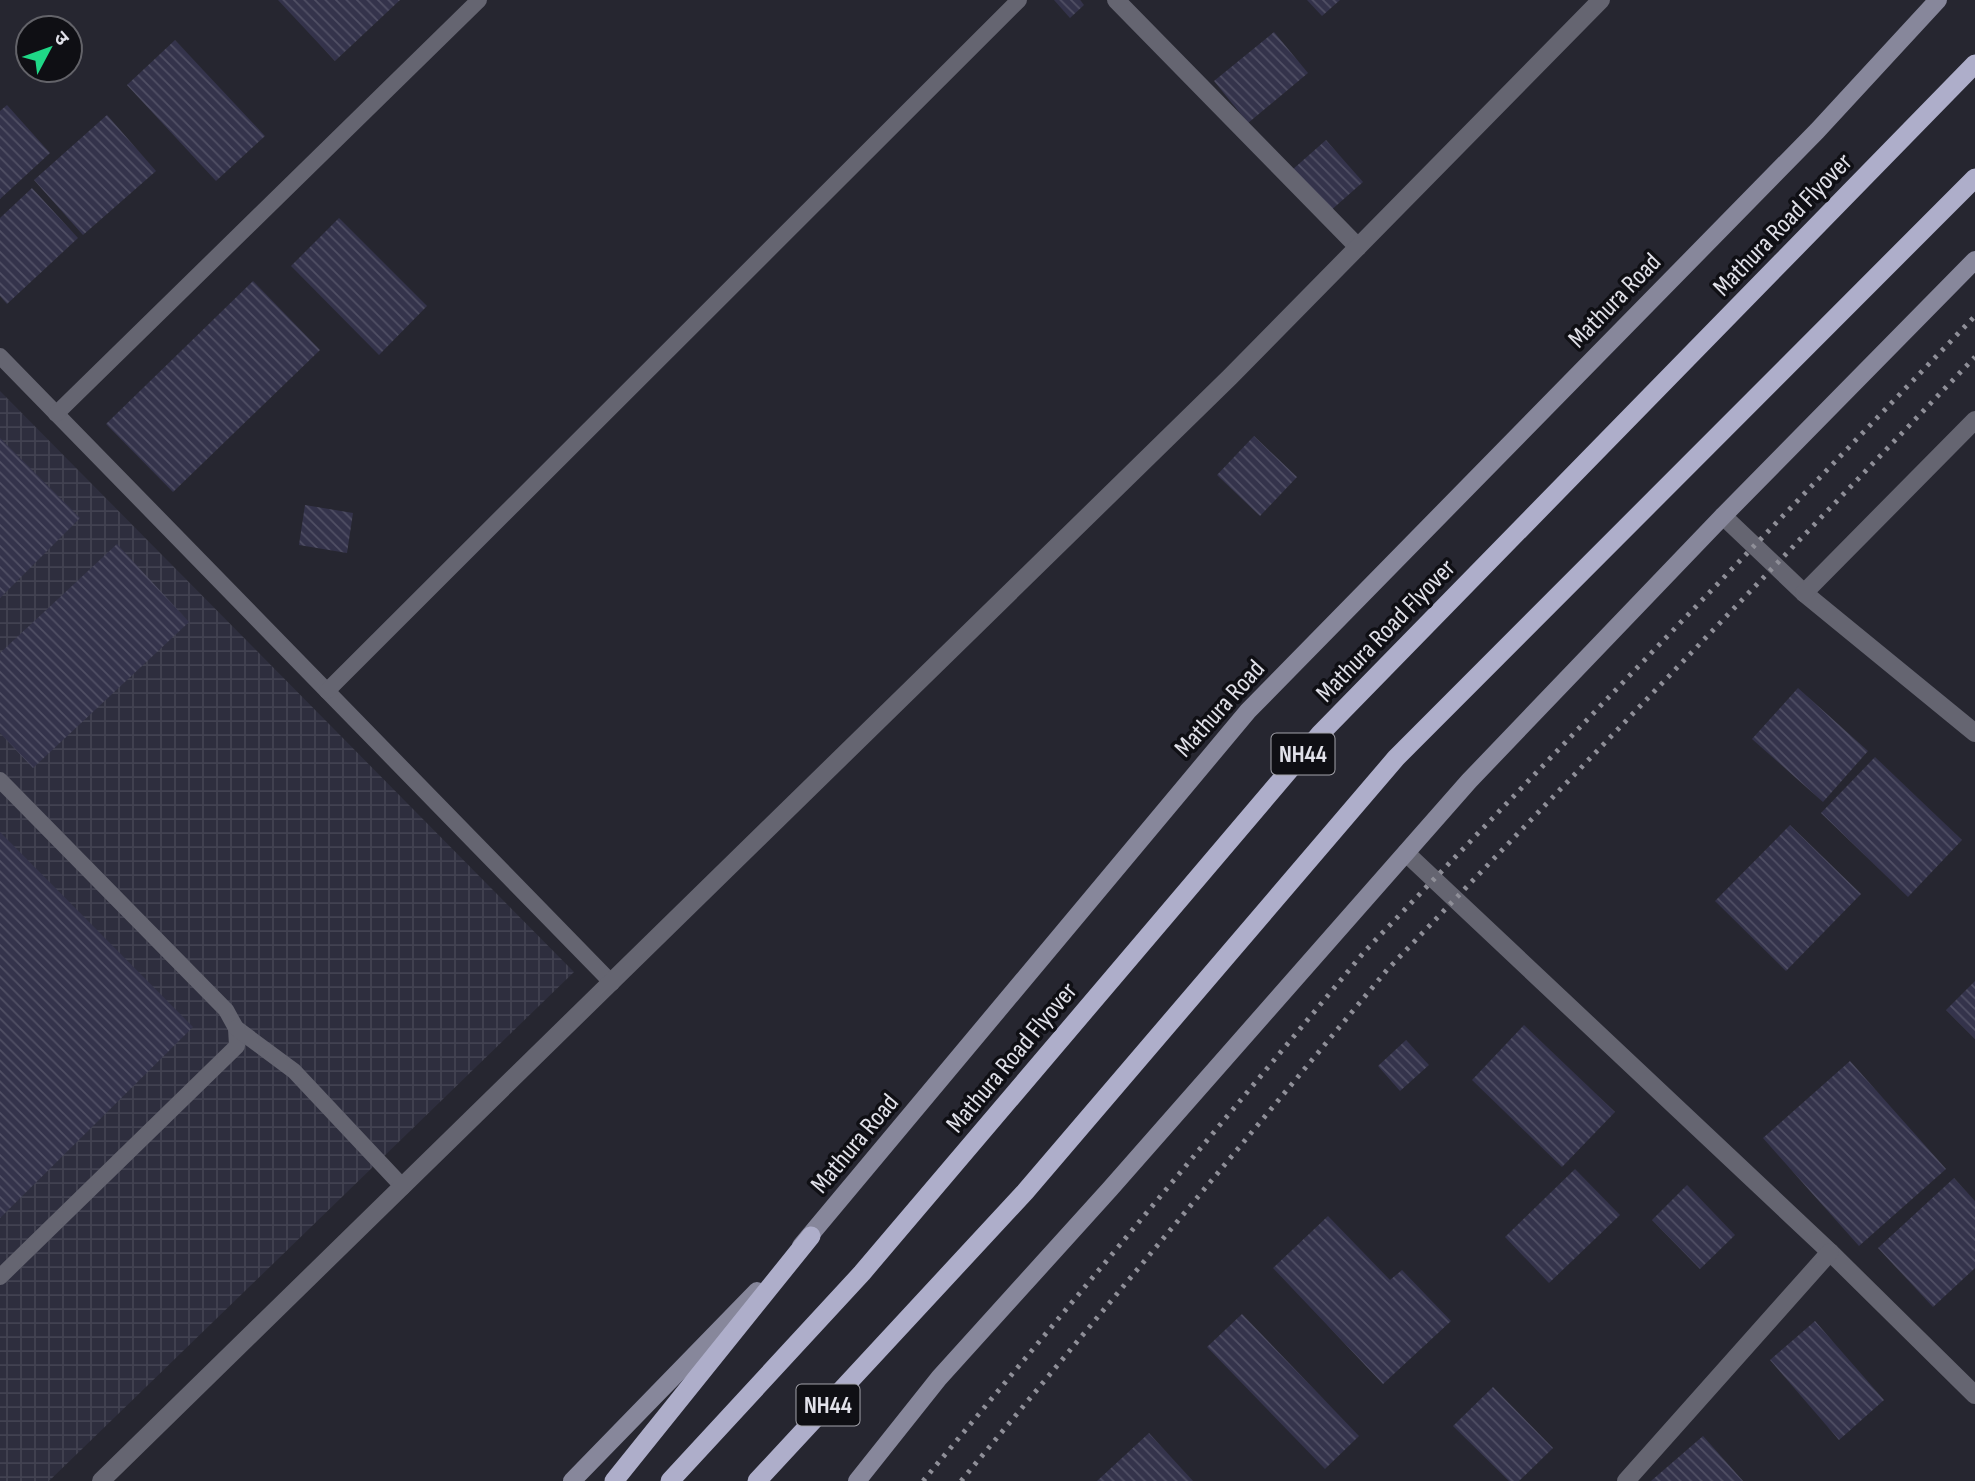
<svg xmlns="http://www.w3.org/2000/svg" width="1975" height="1481" font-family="'Sofia Sans Condensed','Noto Sans Devanagari',sans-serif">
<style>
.industrial{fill:url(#industrial-grid)}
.building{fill:url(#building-back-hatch)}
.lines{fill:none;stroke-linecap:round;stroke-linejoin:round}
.service{stroke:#656571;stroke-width:16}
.minor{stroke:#656571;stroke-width:18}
.secondary{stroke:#87879b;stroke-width:18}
.trunk{stroke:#aeaeca;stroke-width:19}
.rail{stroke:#8f8f98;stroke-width:5;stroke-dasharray:3.5 7;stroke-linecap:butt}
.labels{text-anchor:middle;stroke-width:7;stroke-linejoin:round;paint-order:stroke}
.shield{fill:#0f0f14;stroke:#a2a2a9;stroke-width:2}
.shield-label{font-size:24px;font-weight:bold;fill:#e1e1e9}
.street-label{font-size:26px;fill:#e1e1e9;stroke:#0f0f14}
</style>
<defs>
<pattern id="industrial-grid" width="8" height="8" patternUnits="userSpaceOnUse" patternTransform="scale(1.75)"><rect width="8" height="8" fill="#2e2e3e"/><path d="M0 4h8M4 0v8" fill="none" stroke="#424251"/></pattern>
<pattern id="building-back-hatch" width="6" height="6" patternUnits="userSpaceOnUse" patternTransform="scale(1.75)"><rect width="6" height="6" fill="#34334b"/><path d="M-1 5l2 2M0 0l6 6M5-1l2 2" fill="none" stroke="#515065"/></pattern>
</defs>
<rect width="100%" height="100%" fill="#262630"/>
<path class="industrial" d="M 0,391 L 574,972 L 49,1481 L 0,1481 Z"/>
<g class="building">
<path d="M 278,0 L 400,0 L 335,61 Z"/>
<path d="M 1054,0 L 1080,0 L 1084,5 L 1070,18 Z"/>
<path d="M 1307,0 L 1340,0 L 1322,16 Z"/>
<path d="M 1274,32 L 1308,73 L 1248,123 L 1214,81 Z"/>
<path d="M 175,40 L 265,136 L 216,181 L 127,85 Z"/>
<path d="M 7,105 L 50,153 L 0,199 L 0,111 Z"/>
<path d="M 107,115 L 156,171 L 83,235 L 34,180 Z"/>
<path d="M 1326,140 L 1363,182 L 1329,212 L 1292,170 Z"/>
<path d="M 32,188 L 78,238 L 7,304 L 0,296 L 0,218 Z"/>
<path d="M 339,218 L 427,306 L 379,355 L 291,266 Z"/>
<path d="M 253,281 L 320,350 L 173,492 L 106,424 Z"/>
<path d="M 1254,436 L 1297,477 L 1260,516 L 1217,475 Z"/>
<path d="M 0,438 L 80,518 L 0,598 Z"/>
<path d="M 305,505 L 353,513 L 347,553 L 299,545 Z"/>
<path d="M 117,544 L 189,622 L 33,768 L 0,733 L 0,653 Z"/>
<path d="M 1798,688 L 1868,751 L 1823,802 L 1752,739 Z"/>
<path d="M 1875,757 L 1962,840 L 1908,897 L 1821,813 Z"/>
<path d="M 1790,825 L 1861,894 L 1786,971 L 1715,901 Z"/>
<path d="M 0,832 L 193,1027 L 0,1218 Z"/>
<path d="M 1975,981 L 1975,1039 L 1946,1010 Z"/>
<path d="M 1524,1025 L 1615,1112 L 1562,1167 L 1472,1080 Z"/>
<path d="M 1406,1040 L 1429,1065 L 1400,1091 L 1378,1066 Z"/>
<path d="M 1850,1061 L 1946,1169 L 1859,1246 L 1763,1138 Z"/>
<path d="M 1575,1169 L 1620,1215 L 1549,1283 L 1505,1237 Z"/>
<path d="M 1954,1178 L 1975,1201 L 1975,1268 L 1933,1307 L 1878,1248 Z"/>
<path d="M 1687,1185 L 1735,1235 L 1700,1269 L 1652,1220 Z"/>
<path d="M 1328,1216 L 1390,1280 L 1402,1270 L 1451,1321 L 1383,1384 L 1273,1268 Z"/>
<path d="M 1242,1314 L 1359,1436 L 1325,1469 L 1207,1347 Z"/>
<path d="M 1815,1321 L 1884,1400 L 1839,1440 L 1770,1360 Z"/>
<path d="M 1493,1387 L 1553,1448 L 1519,1481 L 1509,1481 L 1453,1426 Z"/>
<path d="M 1149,1433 L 1193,1481 L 1097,1481 Z"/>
<path d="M 1703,1436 L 1743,1481 L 1651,1481 Z"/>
</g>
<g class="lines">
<g class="service">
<path d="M 0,356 L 612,983"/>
<path d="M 56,414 L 479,0"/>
<path d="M 327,691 L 1019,0"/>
<path d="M 0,780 L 226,1010 L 236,1028 L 237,1046 L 0,1277"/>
<path d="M 236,1028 L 294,1071 L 403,1187"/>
</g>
<g class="minor">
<path d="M 1116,0 L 1358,247"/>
<path d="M 1723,516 L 1804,593 L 1975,733"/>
<path d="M 1804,593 L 1975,420"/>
<path d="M 1406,853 L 1830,1252 L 1975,1395"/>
<path d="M 101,1481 L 1230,377 L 1601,0"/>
<path d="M 1626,1481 L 1830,1252"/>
</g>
<g class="secondary">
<path d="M 801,1246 L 1248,711 L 1817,131 L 1938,0"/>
<path d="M 572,1481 L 757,1291"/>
<path d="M 857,1481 L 939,1378 L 1110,1189 L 1469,781 L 1723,516 L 1975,260"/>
</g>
<g class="trunk">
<path d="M 614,1481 L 811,1236"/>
<path d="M 670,1481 L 862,1273 L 1320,734 L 1975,64"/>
<path d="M 757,1481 L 1025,1192 L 1396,758 L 1975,178"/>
</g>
<g class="rail">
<path d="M 923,1481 L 1365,951 L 1975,316"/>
<path d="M 961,1481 L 1387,970 L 1975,357"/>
</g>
</g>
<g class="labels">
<g class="shield">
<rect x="1271.5" y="733.5" width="63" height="41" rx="5"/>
<rect x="796.5" y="1384.5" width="63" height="41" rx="5"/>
</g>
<g class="shield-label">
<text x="1303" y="762">NH44</text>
<text x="828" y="1413">NH44</text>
</g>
<g class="street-label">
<text transform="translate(1782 224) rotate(-46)" y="9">Mathura Road Flyover</text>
<text transform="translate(1614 300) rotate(-46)" y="9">Mathura Road</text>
<text transform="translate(1385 630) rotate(-46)" y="9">Mathura Road Flyover</text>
<text transform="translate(1219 708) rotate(-48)" y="9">Mathura Road</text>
<text transform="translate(1011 1057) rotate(-50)" y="9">Mathura Road Flyover</text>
<text transform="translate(854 1143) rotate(-50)" y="9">Mathura Road</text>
</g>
</g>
<g transform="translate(49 49) rotate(49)"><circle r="33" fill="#0f0f14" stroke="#636369" stroke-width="2"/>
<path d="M0-5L12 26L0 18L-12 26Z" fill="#1fd887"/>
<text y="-10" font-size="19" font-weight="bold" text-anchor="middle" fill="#e1e1e9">उ</text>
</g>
</svg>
